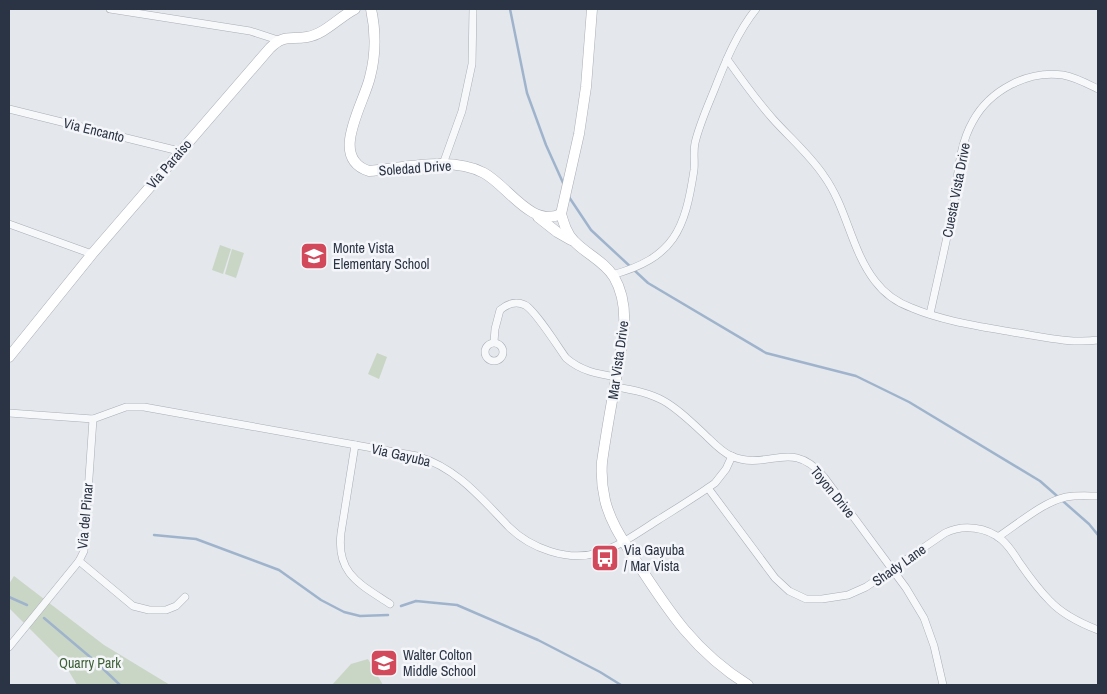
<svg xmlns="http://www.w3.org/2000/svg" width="1107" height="694" font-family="'Archivo Narrow',sans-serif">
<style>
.green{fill:#c9d6c5}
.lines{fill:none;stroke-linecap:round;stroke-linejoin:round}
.stream{stroke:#9fb4cc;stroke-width:2.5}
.street-casing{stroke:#a9aeb7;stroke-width:8}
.secondary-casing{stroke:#a9aeb7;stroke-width:11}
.street{stroke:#f7f8fa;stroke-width:7}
.secondary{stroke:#fff;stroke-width:10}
.labels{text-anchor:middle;stroke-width:5;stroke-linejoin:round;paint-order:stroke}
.street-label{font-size:14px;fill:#2b3445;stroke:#f4f6f9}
.poi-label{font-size:14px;fill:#2b3445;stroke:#f4f6f9;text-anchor:start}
.park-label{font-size:14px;fill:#3f6138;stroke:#f4f6f9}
</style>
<rect width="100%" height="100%" fill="#e4e7ec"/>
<g class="green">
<path d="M 220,245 L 231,249 L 223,274 L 212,270 Z"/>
<path d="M 232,249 L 244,253 L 236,278 L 225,274 Z"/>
<path d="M 377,353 L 387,357 L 379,379 L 368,374 Z"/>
<path d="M 14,576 L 104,645 L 170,685 L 77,685 L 64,663 L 9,608 L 9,584 Z"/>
<path d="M 368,659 L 383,685 L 332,685 L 351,664 Z"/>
</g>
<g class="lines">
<g class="stream">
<path d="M 510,9 L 527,93 L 546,145 L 564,185"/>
<path d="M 569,197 L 591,230 L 648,283 L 766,353 L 856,376 L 909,402 L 1040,481 L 1089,524 L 1098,535"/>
<path d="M 154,535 L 196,539 L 279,570 L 321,600 L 344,612 L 360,616 L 388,615"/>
<path d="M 9,597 L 27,605"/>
<path d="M 401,606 L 416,601 L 457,605 L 538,640 L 600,672 L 621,685"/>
<path d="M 44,618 L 96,662 L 120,685"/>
</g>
<g class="street-casing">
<g id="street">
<path d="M 110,9 L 250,31 L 278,40"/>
<path d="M 727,59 C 742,80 756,100 773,119 C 790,138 810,155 824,176 C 847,208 851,250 875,281 C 884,293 898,303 912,308 C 943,321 978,326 1012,332 C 1039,336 1070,344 1098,340"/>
<path d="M 9,109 L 179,151"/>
<path d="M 443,164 L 462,111 L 472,64 L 473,9"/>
<path d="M 9,224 L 92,254"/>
<path d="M 612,275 C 674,258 685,230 694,170 C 695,161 693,152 695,143 C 699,126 706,110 713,93 C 725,63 736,34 756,9"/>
<path d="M 930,314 C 938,277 947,240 954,202 C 958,175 959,145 973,121 C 990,90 1028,70 1063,75 C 1075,77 1088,84 1098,89"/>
<path d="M 494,342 L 495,329 L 500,310 C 507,304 516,301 525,305 C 535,310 558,347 566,358 C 581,371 597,374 617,377"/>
<circle cx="494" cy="352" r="9"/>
<path d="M 615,387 C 659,393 670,402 702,432 C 711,440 720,451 731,456 C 768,472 791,437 824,477 L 906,588 L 924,618 L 934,646 L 943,685"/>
<path d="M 9,413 L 93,419 L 126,407 L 144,407 L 417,456 C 457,468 481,498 509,527 C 530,548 568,562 597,553 C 619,547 639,532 658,520 C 677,508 697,496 715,483 L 726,469 L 732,456"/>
<path d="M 355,445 L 341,533 C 336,574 360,584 390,604"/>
<path d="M 708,488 L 775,578 L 789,591 L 806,599 L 822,599 L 848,595 L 866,587 L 945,533 C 963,524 987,527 1002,540 C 1009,546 1014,554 1019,562 C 1028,575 1038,589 1050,601 C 1063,615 1080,623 1098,630"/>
<path d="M 998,537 C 1018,524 1043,502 1066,497 C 1077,495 1088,496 1098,496"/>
<path d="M 79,561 L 133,606 L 149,610 L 166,610 L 176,606 L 185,597"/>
<path d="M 9,647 L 79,561 L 84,551 L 93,419"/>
</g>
</g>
<g class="secondary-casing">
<g id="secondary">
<path d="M 371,9 C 376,32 376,54 370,77 C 364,104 328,158 369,171 C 404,168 452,156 484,173 C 508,186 531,228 561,214 C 564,224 567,234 574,241 C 586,254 604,261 614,277 C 632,308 622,345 616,379 C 611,406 606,434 602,462 C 601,475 602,487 605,500 C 610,522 624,542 636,561 C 669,612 695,652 748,685"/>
<path d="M 561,214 L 579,134 L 586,87 L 592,9"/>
<path d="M 538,217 L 557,232 L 571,240"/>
<path d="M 9,357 L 92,254 L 270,48 C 284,34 290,40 307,37 C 325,34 339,17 355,9"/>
</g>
</g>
<use href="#street" class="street"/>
<use href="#secondary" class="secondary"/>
</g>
<defs>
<g id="school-square" transform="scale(1.4375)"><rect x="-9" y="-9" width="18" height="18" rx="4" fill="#d1495b" stroke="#f4f6f9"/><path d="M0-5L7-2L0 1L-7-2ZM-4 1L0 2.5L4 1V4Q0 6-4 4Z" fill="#fff"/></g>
<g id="bus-square" transform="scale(1.4375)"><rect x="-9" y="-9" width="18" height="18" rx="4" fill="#d1495b" stroke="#f4f6f9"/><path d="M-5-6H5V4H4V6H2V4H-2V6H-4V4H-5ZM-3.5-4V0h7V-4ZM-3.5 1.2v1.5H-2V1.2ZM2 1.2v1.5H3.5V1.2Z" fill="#fff"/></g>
</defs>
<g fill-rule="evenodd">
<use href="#school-square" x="314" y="256"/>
<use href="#bus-square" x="605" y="558"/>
<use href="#school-square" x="384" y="663"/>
</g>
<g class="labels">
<g class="street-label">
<text transform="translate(94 130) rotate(14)" y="5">Via Encanto</text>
<text transform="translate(169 164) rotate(-49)" y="5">Via Paraiso</text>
<text transform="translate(415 168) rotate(-4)" y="5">Soledad Drive</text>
<text transform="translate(956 190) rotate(-79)" y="5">Cuesta Vista Drive</text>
<text transform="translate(618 360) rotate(-82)" y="5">Mar Vista Drive</text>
<text transform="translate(401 455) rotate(13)" y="5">Via Gayuba</text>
<text transform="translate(833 492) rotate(51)" y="5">Toyon Drive</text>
<text transform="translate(85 516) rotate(-85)" y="5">Via del Pinar</text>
<text transform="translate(899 565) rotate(-35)" y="5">Shady Lane</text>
</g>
<g class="poi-label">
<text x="333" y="253">Monte Vista<tspan x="333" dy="16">Elementary School</tspan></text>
<text x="624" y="555">Via Gayuba<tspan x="624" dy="16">/ Mar Vista</tspan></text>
<text x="403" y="660">Walter Colton<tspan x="403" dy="16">Middle School</tspan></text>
</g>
<g class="park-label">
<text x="90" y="668">Quarry Park</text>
</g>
</g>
<rect width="1107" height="694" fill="none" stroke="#2b3445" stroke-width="20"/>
</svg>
